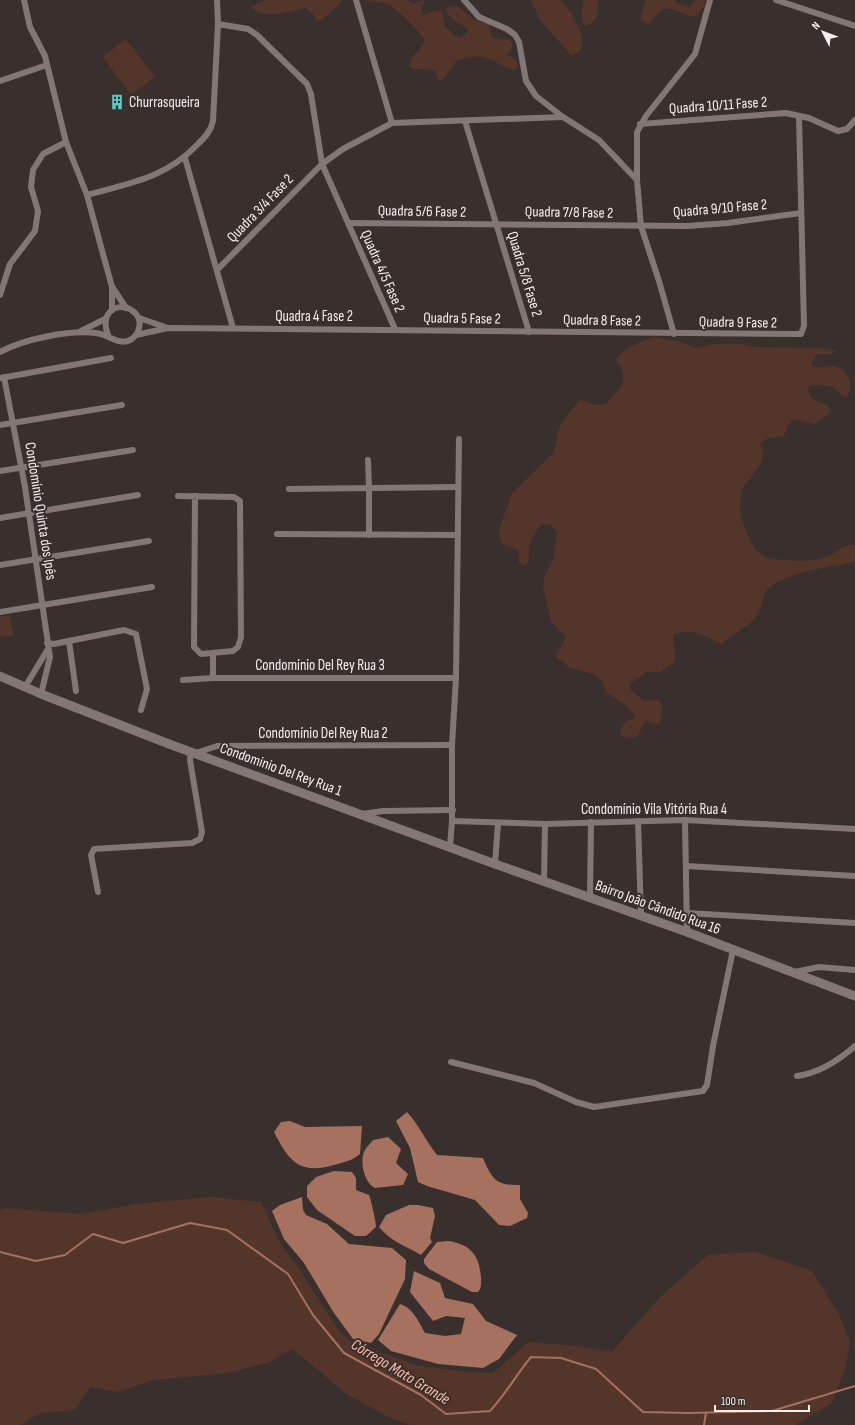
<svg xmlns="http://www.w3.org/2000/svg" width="855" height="1425" font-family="'Sofia Sans Condensed',sans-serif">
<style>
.green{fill:#54352a}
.water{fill:#a7715f}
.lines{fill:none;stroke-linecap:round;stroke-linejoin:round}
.stream{stroke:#a7715f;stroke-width:2}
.street{stroke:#827774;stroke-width:6}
.secondary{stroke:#827774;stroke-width:9}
.labels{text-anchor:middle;stroke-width:4;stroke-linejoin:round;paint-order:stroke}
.poi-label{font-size:15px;fill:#f5efed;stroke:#39302d;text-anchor:start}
.street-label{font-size:15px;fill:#f5efed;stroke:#39302d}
.water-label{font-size:16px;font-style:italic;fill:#ffbca5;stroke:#39302d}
</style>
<rect width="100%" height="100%" fill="#39302d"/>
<g class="green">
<path d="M 265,0 L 343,0 L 323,19 L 317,21 L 313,14 L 305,8 C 292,11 261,21 251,7 Z"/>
<path d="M 366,0 L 408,0 L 413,4 L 425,0 L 421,8 L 422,12 L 425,15 L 437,10 L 442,12 L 445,26 L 458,38 L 462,37 L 468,32 L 467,28 L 451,18 L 446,11 L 448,7 L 457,6 L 473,19 L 489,25 L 492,37 L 509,40 L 512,43 L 512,48 L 507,55 L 514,58 L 518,65 L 515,71 C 487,61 491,51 457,60 L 442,81 L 438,79 L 435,71 C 426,67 417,72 409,66 C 410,55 420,51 425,41 C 421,31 397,9 387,4 C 380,1 372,3 366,0 Z"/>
<path d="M 531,0 L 561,0 C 570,10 598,51 571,55 L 540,20 Z"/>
<path d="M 583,0 L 598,0 C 600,11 597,23 585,26 C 580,19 582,8 583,0 Z"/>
<path d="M 646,0 L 674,0 L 681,5 L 690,7 L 696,0 L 706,0 L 703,8 L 696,16 C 686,17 672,6 665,9 C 658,11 654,21 648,24 L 641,20 L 641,15 Z"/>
<path d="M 126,39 L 155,77 L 131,95 L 103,57 Z"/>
<path d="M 654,337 L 681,342 L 695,348 L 713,344 L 740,344 L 755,347 L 818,348 L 836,351 L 832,354 L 817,354 L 812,361 L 812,365 C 824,372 830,360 845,372 C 850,379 852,389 847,397 C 841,396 839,391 834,388 C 828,385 819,385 812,385 L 808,387 C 808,404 823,400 831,409 L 830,413 L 815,424 L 793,419 L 787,427 L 784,436 C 774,439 768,435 760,444 C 769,463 753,472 743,487 C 742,489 742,493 741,496 C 739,511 741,521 748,535 C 753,545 755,553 767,558 C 782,560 809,563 824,558 C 834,555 844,543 855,545 L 855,561 C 845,565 838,565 828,567 C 809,570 789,575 772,585 C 762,591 764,603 759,612 C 752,626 732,634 721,644 C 708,637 688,626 673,635 L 675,657 L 674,662 L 660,672 L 646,672 L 630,684 L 630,689 L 644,701 L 657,700 L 663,706 L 660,724 L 646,721 C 638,728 643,743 621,736 C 619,728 623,725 628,720 L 633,719 L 635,716 L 627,706 L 607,693 L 602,681 L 594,674 L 570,668 L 556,657 L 566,637 L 551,621 L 543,587 L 544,577 L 553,560 L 557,532 L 551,525 L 543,524 C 535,531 530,538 529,550 C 529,556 529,560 526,566 L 519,563 L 518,550 L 503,544 L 499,536 L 500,527 L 512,493 L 554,452 L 559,428 L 569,413 L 579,401 L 583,400 L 594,405 L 606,404 C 620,389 631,379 616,360 C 623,347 641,342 654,337 Z"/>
<path d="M 9,615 L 14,635 L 0,637 L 0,617 Z"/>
<path d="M 210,1197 L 261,1202 L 280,1243 L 298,1267 L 340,1332 L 350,1341 L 419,1366 L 468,1372 L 493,1373 L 528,1342 L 577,1346 L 612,1352 L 659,1298 L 708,1255 L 755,1252 L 812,1271 L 839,1315 L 850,1341 L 846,1366 L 832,1403 L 795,1425 L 409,1425 L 388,1417 L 345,1393 L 293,1349 L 267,1363 L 228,1373 L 153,1380 L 118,1392 L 90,1387 L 75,1410 L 40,1413 L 21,1425 L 0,1425 L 0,1210 L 4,1208 L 80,1214 L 136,1204 Z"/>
</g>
<g class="water">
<path d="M 407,1112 C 419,1125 426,1141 437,1155 L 483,1158 C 492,1179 496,1186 520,1185 L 520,1199 L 528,1213 L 527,1218 L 510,1226 L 499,1225 L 475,1200 L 427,1186 L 418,1182 L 410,1148 L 396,1121 Z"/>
<path d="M 290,1121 L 305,1127 L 362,1126 L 360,1154 C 352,1161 344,1162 334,1165 C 299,1175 289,1161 274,1132 L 281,1122 Z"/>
<path d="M 388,1137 L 401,1149 L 396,1163 L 408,1174 L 403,1185 L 375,1188 C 364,1183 359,1160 365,1150 C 367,1146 371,1143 373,1140 Z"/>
<path d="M 334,1171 L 352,1172 L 356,1178 L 356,1190 L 369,1195 C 371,1200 376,1221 376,1227 L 366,1236 L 355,1236 L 317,1210 L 307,1197 L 307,1186 L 316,1177 Z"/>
<path d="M 302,1197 L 303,1210 L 306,1215 L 327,1224 L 349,1244 L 392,1248 L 406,1260 L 405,1279 L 379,1334 L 371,1343 L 353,1339 L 334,1313 L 304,1263 L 284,1239 L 272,1211 L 280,1205 Z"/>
<path d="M 409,1205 L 418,1205 L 433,1208 L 435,1216 L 430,1238 L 432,1242 L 421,1255 C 406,1246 390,1241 379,1227 L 386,1215 Z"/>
<path d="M 449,1241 C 471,1245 479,1255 481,1277 C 481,1282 482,1288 478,1292 L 472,1292 L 429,1269 L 424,1263 L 424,1259 L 437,1242 Z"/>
<path d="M 414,1271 L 440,1283 L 445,1298 L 473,1304 L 486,1321 L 517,1335 L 499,1359 L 483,1368 L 438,1364 L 391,1351 L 378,1340 L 400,1304 C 412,1307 419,1322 425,1333 L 445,1336 L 461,1334 L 465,1318 L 446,1316 L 433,1321 L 410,1292 Z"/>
</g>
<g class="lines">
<g class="stream">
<path d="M 0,1252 L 36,1261 L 65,1255 L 93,1234 L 123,1243 L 190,1223 L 227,1230 L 288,1274 L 313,1315 L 344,1353 L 421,1395 L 446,1414 L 490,1411 C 506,1394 516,1375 531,1357 L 561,1358 L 596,1369 L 643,1412 L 688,1413 L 772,1411 L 855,1386"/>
<path d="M 704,1425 L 706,1413"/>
</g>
<g class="street">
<path d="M 24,0 L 30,27 L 45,56 L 66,142 L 87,195 L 100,243 L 112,287 L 112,310"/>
<path d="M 356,0 L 392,123"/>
<path d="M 464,0 L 479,17 L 507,29 L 515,35 L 519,42 L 526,81 L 536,96 L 563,117 L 599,140 L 637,180"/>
<path d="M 776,0 L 855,26"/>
<path d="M 218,24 L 248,29 L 257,35 L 307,84 L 311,94 L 322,164 L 395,329"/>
<path d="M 0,81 L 47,65"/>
<path d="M 465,121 L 529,332"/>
<path d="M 640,124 L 786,113 L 809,118 L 838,131 L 847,129 L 855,120"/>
<path d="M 185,158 L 233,328"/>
<path d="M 87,195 C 130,183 166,178 198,144 C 205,137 211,131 213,121 L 218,24 L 217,0"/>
<path d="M 348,223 L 688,226 L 728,223 L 801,213"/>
<path d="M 217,270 L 322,164 L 343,149 L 392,123 L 563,117"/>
<path d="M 113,288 L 126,308"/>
<path d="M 0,295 L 10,264 L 35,231 L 38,211 L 31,187 L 33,170 L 43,154 L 66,142"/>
<path d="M 139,318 L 165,327"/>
<path d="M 81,331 L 105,319"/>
<path d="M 674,334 L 659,281 L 641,226 L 637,180 L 637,132 L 646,116 L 695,54 L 710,0"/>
<path d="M 136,335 L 168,328 L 801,334 L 804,326 L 799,116"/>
<path d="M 0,352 C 24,339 69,330 96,333 C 108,334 119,346 130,340 C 138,336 142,325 138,317 C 127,298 97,307 108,335"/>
<path d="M 4,377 L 25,487 L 50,657 L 41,694"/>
<path d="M 1,378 L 111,358"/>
<path d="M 0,425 L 122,405"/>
<path d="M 368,460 L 369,488 L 369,535"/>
<path d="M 0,471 L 133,450"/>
<path d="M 289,489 L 458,487"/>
<path d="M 178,496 L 234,497 L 240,501 L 241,637 L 238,647 L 233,651 L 201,654 L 194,647 L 195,496"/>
<path d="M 0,518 L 138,495"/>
<path d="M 277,534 L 458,535"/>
<path d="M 0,565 L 149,541"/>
<path d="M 0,612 L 152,587"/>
<path d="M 69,641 L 76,691"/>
<path d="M 47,643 L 54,644 L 124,630 L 136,634 L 147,689 L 141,710"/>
<path d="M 213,654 L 213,678"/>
<path d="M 183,680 L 213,678 L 456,678"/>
<path d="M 25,687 L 48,649"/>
<path d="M 196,753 L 217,746 L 452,745"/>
<path d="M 362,814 L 383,811 L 453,810"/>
<path d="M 685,820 L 687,932"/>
<path d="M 452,821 L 545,824 L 685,820 L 855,829"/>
<path d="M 638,821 L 641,915"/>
<path d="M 450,847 L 452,821 L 452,745 L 456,678 L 459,439"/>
<path d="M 495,864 L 498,824"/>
<path d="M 686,866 L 855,876"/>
<path d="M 544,882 L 545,824"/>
<path d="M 98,892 L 91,855 L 94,849 L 192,843 L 200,839 L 202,832 L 190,760 L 191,751"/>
<path d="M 590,897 L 591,822"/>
<path d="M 687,913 L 855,923"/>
<path d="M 795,972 L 819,967 L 855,970"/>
<path d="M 451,1062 L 534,1083 L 576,1102 L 594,1107 L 703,1091 L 707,1085 L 713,1046 L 733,950"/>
<path d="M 797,1076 C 819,1073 839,1060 855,1046"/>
</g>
<path class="secondary" d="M 0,676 L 41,694 L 169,744 L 495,864 L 687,932 L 855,996"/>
</g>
<defs>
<g id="building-bare" transform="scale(1.2)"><path d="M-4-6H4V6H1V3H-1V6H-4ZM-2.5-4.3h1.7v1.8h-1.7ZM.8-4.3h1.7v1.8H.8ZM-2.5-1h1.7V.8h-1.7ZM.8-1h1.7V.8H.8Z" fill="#54cdc6" stroke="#39302d" stroke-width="2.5" paint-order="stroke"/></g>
</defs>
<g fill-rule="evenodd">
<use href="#building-bare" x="117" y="102"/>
</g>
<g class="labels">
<g class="poi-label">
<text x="129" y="107">Churrasqueira</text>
</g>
<g class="street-label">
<text transform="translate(718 105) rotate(-4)" y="5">Quadra 10/11 Fase 2</text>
<text transform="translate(260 208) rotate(-46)" y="5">Quadra 3/4 Fase 2</text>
<text transform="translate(720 208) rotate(-5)" y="5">Quadra 9/10 Fase 2</text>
<text transform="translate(422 211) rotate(1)" y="5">Quadra 5/6 Fase 2</text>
<text transform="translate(569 212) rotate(1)" y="5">Quadra 7/8 Fase 2</text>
<text transform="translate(383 271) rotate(66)" y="5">Quadra 4/5 Fase 2</text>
<text transform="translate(525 274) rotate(73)" y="5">Quadra 5/8 Fase 2</text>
<text x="314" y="321">Quadra 4 Fase 2</text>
<text transform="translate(462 318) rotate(1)" y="5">Quadra 5 Fase 2</text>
<text transform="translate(602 320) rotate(1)" y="5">Quadra 8 Fase 2</text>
<text transform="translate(738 322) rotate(1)" y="5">Quadra 9 Fase 2</text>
<text transform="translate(41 511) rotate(81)" y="5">Condomínio Quinta dos Ipês</text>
<text x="320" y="670">Condomínio Del Rey Rua 3</text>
<text x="323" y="738">Condomínio Del Rey Rua 2</text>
<text transform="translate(281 769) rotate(20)" y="5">Condominio Del Rey Rua 1</text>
<text x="654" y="814">Condomínio Vila Vitória Rua 4</text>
<text transform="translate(658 907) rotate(20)" y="5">Bairro João Cândido Rua 16</text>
</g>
<g class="water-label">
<text transform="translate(401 1371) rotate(31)" y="6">Córrego Mato Grande</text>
</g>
</g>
<g transform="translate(823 32) rotate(312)" stroke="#39302d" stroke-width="3" paint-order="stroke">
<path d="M0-3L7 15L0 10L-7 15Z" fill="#f5efed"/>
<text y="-6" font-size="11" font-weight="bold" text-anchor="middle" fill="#f5efed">N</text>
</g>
<path d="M715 1405v6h94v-6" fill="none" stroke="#f5efed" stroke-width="2"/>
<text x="721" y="1405" font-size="12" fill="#f5efed" stroke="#39302d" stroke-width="3" paint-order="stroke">100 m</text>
</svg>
